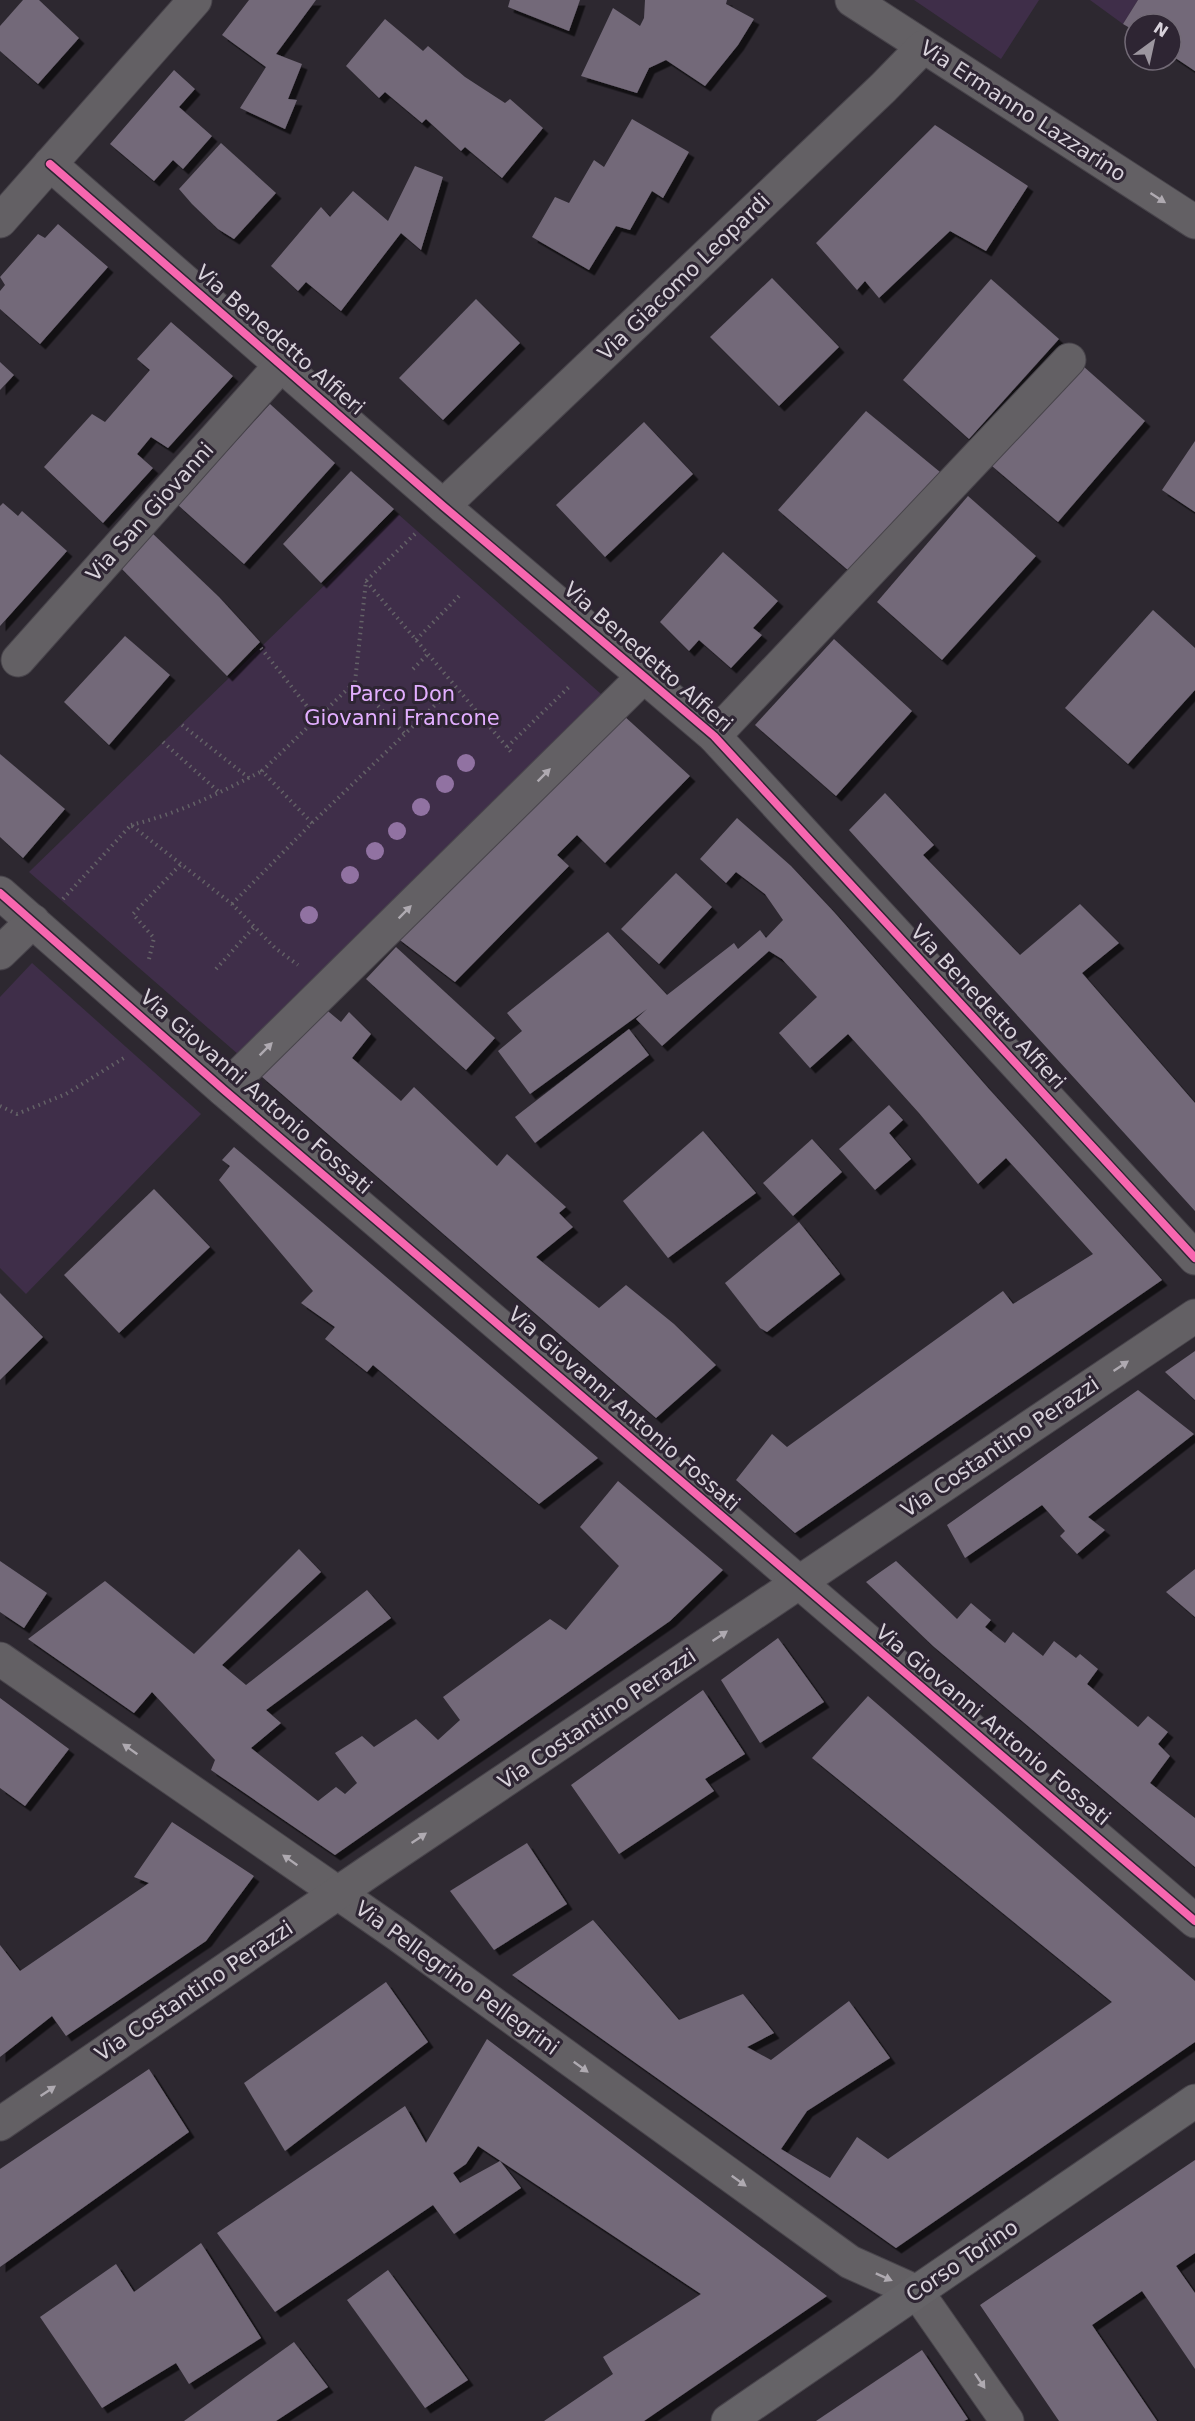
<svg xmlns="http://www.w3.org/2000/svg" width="1195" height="2421" font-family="'DejaVu Sans',sans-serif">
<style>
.green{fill:#3f2e49}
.building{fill:#736979;filter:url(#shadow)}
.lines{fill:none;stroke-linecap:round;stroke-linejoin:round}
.minor-casing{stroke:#48444b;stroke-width:35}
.tertiary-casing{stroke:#48444b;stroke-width:35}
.secondary-casing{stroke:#48444b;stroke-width:35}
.path{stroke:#646267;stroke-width:4;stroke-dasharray:1.5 4.5;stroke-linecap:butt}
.minor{stroke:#636064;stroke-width:33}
.tertiary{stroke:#636064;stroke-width:33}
.secondary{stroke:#656367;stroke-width:33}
.cycleway-casing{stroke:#2e2533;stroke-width:11}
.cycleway{stroke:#f766af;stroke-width:8}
.tree{fill:#9172a2}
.oneway{fill:#afaab1}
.labels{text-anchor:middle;stroke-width:6;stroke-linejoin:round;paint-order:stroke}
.street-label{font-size:21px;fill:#d8d2db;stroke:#2e2533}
.park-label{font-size:21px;fill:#e2aeff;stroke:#2e2533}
</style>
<defs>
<filter id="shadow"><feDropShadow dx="5.5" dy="5.5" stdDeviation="0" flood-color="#0009"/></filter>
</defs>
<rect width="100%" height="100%" fill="#2d2830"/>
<g class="green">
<path d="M 914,0 L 1039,0 L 1001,59 Z"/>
<path d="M 1090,0 L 1138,0 L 1123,24 Z"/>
<path d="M 398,514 L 610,702 L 239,1055 L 29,872 Z"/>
<path d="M 32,963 L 201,1114 L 26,1294 L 0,1268 L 0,997 Z"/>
</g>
<g class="building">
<path d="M 23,0 L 39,0 L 79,38 L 38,84 L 0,51 L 0,26 Z"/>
<path d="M 249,0 L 316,0 L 276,54 L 302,64 L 288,99 L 297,100 L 285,129 L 240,108 L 266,67 L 222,35 Z"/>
<path d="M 510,0 L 580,0 L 569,31 L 508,7 Z"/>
<path d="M 645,0 L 727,0 L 726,4 L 754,19 L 738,45 L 705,86 L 666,60 L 649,68 L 637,93 L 581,76 L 613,8 L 640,26 L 644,18 Z"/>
<path d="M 1138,0 L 1195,0 L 1195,71 L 1171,55 L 1171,24 L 1135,24 L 1135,31 L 1123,24 Z"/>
<path d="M 385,19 L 423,51 L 428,46 L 465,77 L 505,103 L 510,99 L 543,128 L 502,178 L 465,147 L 461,151 L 426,119 L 422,123 L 385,92 L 379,98 L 346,66 Z"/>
<path d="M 174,70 L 195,89 L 179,107 L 212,136 L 183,169 L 173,160 L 154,181 L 110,144 Z"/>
<path d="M 632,119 L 689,152 L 663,198 L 652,191 L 630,230 L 616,226 L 589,270 L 532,237 L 555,197 L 569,203 L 594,160 L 604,167 Z"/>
<path d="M 935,125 L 1028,186 L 986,251 L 950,231 L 879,298 L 865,281 L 857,290 L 816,243 Z"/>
<path d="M 221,143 L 276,193 L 234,239 L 218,229 L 192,204 L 179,189 Z"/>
<path d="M 415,166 L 443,177 L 421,250 L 401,233 L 341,311 L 306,282 L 298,291 L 271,266 L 321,207 L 330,217 L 353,191 L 388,221 Z"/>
<path d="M 58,224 L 108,267 L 40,344 L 0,309 L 0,291 L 5,285 L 0,277 L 38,234 L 45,238 Z"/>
<path d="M 772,278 L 839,347 L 779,406 L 710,337 Z"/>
<path d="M 991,279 L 1059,339 L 969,439 L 903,380 Z"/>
<path d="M 476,299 L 520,343 L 443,420 L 399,378 Z"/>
<path d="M 171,322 L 233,376 L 168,448 L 151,437 L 137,454 L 153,468 L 103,523 L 44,467 L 92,414 L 105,422 L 150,370 L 137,359 Z"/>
<path d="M 0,362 L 14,375 L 0,390 Z"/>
<path d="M 1083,366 L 1145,421 L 1058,522 L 992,466 Z"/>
<path d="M 270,404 L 335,463 L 244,564 L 178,505 Z"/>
<path d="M 866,411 L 940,472 L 849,571 L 778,510 Z"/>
<path d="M 644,422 L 693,474 L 605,557 L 556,505 Z"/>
<path d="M 1195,441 L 1195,512 L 1162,490 Z"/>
<path d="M 351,471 L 394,509 L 321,583 L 283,544 Z"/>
<path d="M 968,496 L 1036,556 L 942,660 L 877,602 Z"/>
<path d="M 3,503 L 18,516 L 22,511 L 67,551 L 0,626 L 0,506 Z"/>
<path d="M 151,532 L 219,597 L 260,642 L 227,676 L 118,565 Z"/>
<path d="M 723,552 L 778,601 L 753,628 L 762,635 L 731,668 L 699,640 L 689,651 L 660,622 Z"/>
<path d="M 1153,610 L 1195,648 L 1195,690 L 1128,764 L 1065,708 Z"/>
<path d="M 125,636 L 170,675 L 109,745 L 64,702 Z"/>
<path d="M 834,639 L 912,711 L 836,796 L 755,725 Z"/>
<path d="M 623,715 L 690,776 L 605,863 L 577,835 L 557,855 L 569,866 L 455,982 L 396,937 Z"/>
<path d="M 0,754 L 65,809 L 23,858 L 0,837 Z"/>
<path d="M 885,793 L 934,845 L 923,855 L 1020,955 L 1080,904 L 1119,943 L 1082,973 L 1195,1103 L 1195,1211 L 849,830 Z"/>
<path d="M 737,818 L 791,866 L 834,912 L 989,1089 L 1162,1280 L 795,1533 L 736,1480 L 772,1434 L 787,1447 L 1003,1291 L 1013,1304 L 1093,1254 L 1006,1158 L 978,1184 L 919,1113 L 848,1034 L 810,1068 L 779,1033 L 817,997 L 782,959 L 769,951 L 662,1046 L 636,1019 L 647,1009 L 530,1094 L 498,1051 L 522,1031 L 507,1013 L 608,932 L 667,995 L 734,943 L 738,949 L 760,930 L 766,938 L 783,920 L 765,894 L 736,872 L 726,883 L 700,859 Z"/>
<path d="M 676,873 L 712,907 L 659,964 L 621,929 Z"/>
<path d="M 396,947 L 495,1038 L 466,1070 L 366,979 Z"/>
<path d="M 323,1007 L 341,1022 L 349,1012 L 371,1034 L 352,1058 L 401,1101 L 414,1087 L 497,1166 L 507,1154 L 566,1207 L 559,1213 L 573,1227 L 536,1257 L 599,1308 L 626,1285 L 674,1324 L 716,1365 L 656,1418 L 261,1076 Z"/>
<path d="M 629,1029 L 649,1055 L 535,1143 L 515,1117 Z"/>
<path d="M 889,1105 L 903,1120 L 889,1133 L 911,1159 L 875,1190 L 839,1149 Z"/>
<path d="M 703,1131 L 756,1193 L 668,1258 L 623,1201 Z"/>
<path d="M 812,1139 L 842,1172 L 793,1216 L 763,1183 Z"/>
<path d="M 234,1147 L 598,1458 L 539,1504 L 373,1365 L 367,1372 L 325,1339 L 335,1327 L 301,1303 L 313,1291 L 219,1180 L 230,1166 L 222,1160 Z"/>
<path d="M 154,1189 L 210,1247 L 119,1333 L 64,1275 Z"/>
<path d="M 799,1222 L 840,1274 L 767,1332 L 760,1328 L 725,1283 Z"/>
<path d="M 0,1293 L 43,1337 L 0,1380 Z"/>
<path d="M 1195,1351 L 1195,1400 L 1165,1372 Z"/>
<path d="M 1138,1390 L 1194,1434 L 1088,1517 L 1105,1530 L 1077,1554 L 1060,1536 L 1065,1531 L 1042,1505 L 965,1558 L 947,1525 Z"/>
<path d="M 618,1481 L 723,1570 L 670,1621 L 335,1855 L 211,1770 L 215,1760 L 152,1692 L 134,1713 L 28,1639 L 105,1581 L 194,1654 L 299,1549 L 321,1572 L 222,1665 L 246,1685 L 367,1590 L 391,1618 L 266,1710 L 281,1723 L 251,1748 L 318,1801 L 336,1787 L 345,1794 L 357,1783 L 335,1753 L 362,1736 L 374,1747 L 416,1719 L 438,1740 L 460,1720 L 443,1697 L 550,1619 L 566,1630 L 619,1566 L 580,1527 Z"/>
<path d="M 0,1561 L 47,1593 L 24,1628 L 0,1612 Z"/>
<path d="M 896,1561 L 957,1619 L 971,1603 L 991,1620 L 985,1627 L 1005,1643 L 1013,1632 L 1043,1656 L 1054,1641 L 1076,1658 L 1080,1654 L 1098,1669 L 1087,1684 L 1138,1727 L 1148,1716 L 1168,1732 L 1158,1744 L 1170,1756 L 1150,1783 L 1195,1818 L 1195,1867 L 933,1646 L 866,1582 Z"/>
<path d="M 1195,1569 L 1195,1617 L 1166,1592 Z"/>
<path d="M 778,1638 L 824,1702 L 760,1743 L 721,1680 Z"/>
<path d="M 703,1690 L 745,1754 L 705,1779 L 714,1791 L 619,1854 L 571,1785 Z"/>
<path d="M 868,1696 L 1195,1981 L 1195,2042 L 896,2248 L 512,1975 L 593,1920 L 679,2020 L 743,1994 L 774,2033 L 747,2047 L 771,2060 L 849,2001 L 890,2058 L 807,2111 L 781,2149 L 830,2178 L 857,2137 L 888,2159 L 1112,2002 L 812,1758 Z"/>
<path d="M 0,1698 L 69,1749 L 25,1806 L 0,1788 Z"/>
<path d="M 172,1822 L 254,1876 L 206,1941 L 66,2036 L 52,2016 L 0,2057 L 0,1945 L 20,1971 L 149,1883 L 134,1877 Z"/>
<path d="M 527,1843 L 567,1904 L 494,1950 L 450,1891 Z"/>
<path d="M 386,1982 L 428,2042 L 285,2151 L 244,2083 Z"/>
<path d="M 487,2039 L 827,2296 L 644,2421 L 544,2421 L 613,2374 L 603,2357 L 701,2294 L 478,2146 L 466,2164 L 453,2173 L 460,2183 L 500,2161 L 521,2188 L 454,2234 L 433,2205 L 275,2312 L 217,2233 L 405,2106 L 426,2143 Z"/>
<path d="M 149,2069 L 189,2132 L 0,2267 L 0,2169 Z"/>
<path d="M 1195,2160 L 1195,2253 L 1176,2266 L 1195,2293 L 1195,2369 L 1142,2291 L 1092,2325 L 1157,2421 L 1059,2421 L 980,2305 Z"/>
<path d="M 201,2243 L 261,2338 L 189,2384 L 176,2363 L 102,2408 L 40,2317 L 116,2264 L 134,2292 Z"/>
<path d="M 388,2270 L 468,2380 L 425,2408 L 347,2300 Z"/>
<path d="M 294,2342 L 328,2387 L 276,2421 L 184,2421 Z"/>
<path d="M 922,2350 L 968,2419 L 964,2421 L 816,2421 Z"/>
</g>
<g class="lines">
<g class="minor-casing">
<g id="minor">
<path d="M 852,0 L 1195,222"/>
<path d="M 50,164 L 443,506 L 714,736 L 1195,1258"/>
<path d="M 0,221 L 195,0"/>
<path d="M 443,506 L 883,88 L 923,47"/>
<path d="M 18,660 L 281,365"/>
<path d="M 714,736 L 1069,360"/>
<path d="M 0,893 L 224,1090 L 1195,1921"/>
<path d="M 0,953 L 33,921"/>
<path d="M 224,1090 L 644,676"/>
<path d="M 0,1659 L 397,1934 L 850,2262 L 917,2292"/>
<path d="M 0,2124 L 370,1871 L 1195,1316"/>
</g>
</g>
<g class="tertiary-casing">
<path id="tertiary" d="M 917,2292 L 1007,2421"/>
</g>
<g class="secondary-casing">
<path id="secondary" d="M 728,2421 L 1195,2101"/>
</g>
<g class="path">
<path d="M 366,581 L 512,753"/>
<path d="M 416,640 L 461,594"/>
<path d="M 261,648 L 317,719"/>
<path d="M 413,669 L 428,654"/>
<path d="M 355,682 L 366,581 L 417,532"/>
<path d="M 182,725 L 249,778"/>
<path d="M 163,742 L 220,793"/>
<path d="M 507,747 L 571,685"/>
<path d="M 312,823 L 262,771 L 355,682 L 405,734"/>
<path d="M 131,825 C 177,814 220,793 262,771"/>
<path d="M 63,899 L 131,825 L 232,904 L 275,948 L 298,965"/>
<path d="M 232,904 L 312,823 L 455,686"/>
<path d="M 149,959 L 154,938 L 133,914 L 181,864"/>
<path d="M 216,969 L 254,927"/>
<path d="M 0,1106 L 17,1114 L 66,1094 L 127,1056"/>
</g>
<use href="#minor" class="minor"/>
<use href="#tertiary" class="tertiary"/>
<use href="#secondary" class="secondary"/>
<g class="cycleway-casing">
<g id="cycleway">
<path d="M 50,164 L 443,506 L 714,736 L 1195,1258"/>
<path d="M 0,893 L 224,1090 L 1195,1921"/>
</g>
</g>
<use href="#cycleway" class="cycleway"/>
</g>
<g class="tree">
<circle cx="466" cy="763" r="9"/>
<circle cx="445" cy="784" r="9"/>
<circle cx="421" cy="807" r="9"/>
<circle cx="397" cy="831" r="9"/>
<circle cx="375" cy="851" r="9"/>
<circle cx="350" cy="875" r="9"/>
<circle cx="309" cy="915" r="9"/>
</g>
<defs><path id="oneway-solid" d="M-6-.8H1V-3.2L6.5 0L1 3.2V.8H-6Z" transform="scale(1.5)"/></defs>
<g class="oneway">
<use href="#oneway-solid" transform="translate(1158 198) rotate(33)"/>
<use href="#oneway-solid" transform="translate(544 775) rotate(-45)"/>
<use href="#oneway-solid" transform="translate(405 912) rotate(-45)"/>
<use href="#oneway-solid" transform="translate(266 1049) rotate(-45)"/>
<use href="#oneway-solid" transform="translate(1121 1366) rotate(-34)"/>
<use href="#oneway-solid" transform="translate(720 1636) rotate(-34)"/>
<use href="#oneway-solid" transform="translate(130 1749) rotate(-145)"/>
<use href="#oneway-solid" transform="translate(419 1838) rotate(-34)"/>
<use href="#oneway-solid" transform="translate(290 1860) rotate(-145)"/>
<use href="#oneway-solid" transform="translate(581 2067) rotate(36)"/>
<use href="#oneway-solid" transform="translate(48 2091) rotate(-34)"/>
<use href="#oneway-solid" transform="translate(739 2181) rotate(36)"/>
<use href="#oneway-solid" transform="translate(884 2277) rotate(24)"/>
<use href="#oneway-solid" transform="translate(980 2381) rotate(56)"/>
</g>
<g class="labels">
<g class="street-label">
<text transform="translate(1023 111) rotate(33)" y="7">Via Ermanno Lazzarino</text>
<text transform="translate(684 277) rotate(-44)" y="7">Via Giacomo Leopardi</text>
<text transform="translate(280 340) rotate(41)" y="7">Via Benedetto Alfieri</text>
<text transform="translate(150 512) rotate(-48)" y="7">Via San Giovanni</text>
<text transform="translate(648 657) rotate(41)" y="7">Via Benedetto Alfieri</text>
<text transform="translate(988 1007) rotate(47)" y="7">Via Benedetto Alfieri</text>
<text transform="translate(256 1092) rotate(41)" y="7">Via Giovanni Antonio Fossati</text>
<text transform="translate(624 1409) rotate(41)" y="7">Via Giovanni Antonio Fossati</text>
<text transform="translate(1000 1447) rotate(-34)" y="7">Via Costantino Perazzi</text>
<text transform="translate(597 1719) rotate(-34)" y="7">Via Costantino Perazzi</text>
<text transform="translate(993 1725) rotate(40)" y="7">Via Giovanni Antonio Fossati</text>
<text transform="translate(457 1978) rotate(36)" y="7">Via Pellegrino Pellegrini</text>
<text transform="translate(194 1991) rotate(-34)" y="7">Via Costantino Perazzi</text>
<text transform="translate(962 2261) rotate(-34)" y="7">Corso Torino</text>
</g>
<g class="park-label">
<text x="402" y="701">Parco Don<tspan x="402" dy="24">Giovanni Francone</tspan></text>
</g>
</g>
<g transform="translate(1153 42) rotate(33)"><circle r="28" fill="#2e2533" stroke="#726a76" stroke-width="1.5"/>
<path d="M0-4.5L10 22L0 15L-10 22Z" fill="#9c969f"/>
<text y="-9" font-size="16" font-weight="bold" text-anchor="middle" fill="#d8d2db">N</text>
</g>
</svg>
